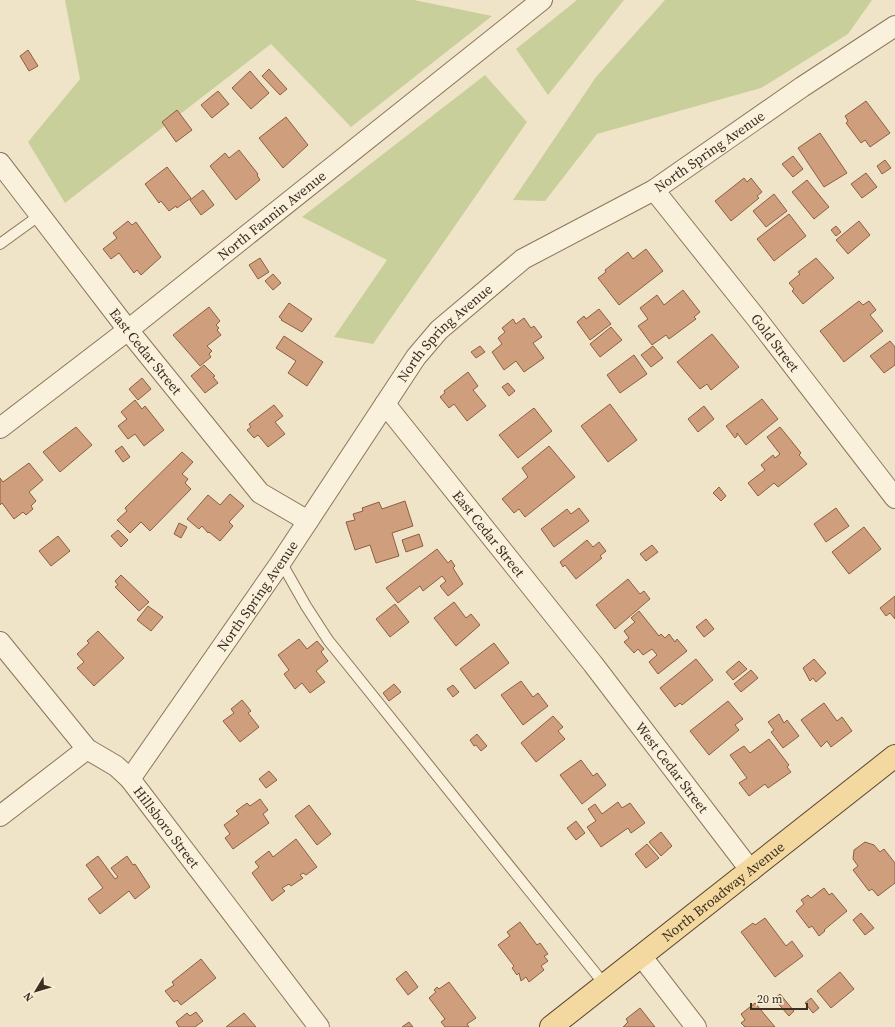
<svg xmlns="http://www.w3.org/2000/svg" width="895" height="1027" font-family="'Source Serif 4',serif">
<style>
.green{fill:#c9cf9b}
.building{fill:#cf9f7d;stroke:#8d5f41}
.lines{fill:none;stroke-linecap:round;stroke-linejoin:round}
.service-casing{stroke:#8d765c;stroke-width:12}
.minor-casing{stroke:#8d765c;stroke-width:22}
.primary-casing{stroke:#5b4430;stroke-width:24}
.service{stroke:#faf1dc;stroke-width:10}
.minor{stroke:#faf1dc;stroke-width:20}
.primary{stroke:#f3d9a0;stroke-width:22}
.labels{text-anchor:middle;stroke-width:3.5;stroke-linejoin:round;paint-order:stroke}
.street-label{font-size:14px;fill:#3d2e20;stroke:#f7eed8}
</style>
<rect width="100%" height="100%" fill="#f0e4c8"/>
<g class="green">
<path d="M 65,0 L 414,0 L 492,16 L 351,127 L 271,44 L 65,203 L 28,142 L 80,79 Z"/>
<path d="M 577,0 L 624,0 L 548,95 L 516,49 Z"/>
<path d="M 665,0 L 872,0 L 848,34 L 761,88 L 597,134 L 545,201 L 513,200 L 596,77 Z"/>
<path d="M 485,75 L 527,122 L 373,344 L 334,337 L 387,260 L 302,217 Z"/>
</g>
<g class="building">
<path d="M 28,50 L 38,66 L 29,71 L 20,56 Z"/>
<path d="M 269,69 L 287,89 L 280,95 L 262,76 Z"/>
<path d="M 250,71 L 269,93 L 251,109 L 232,88 Z"/>
<path d="M 218,91 L 229,104 L 212,118 L 201,105 Z"/>
<path d="M 866,101 L 890,133 L 870,147 L 865,140 L 861,143 L 846,123 L 848,121 L 845,116 Z"/>
<path d="M 177,110 L 192,130 L 176,142 L 162,122 Z"/>
<path d="M 286,117 L 308,145 L 283,168 L 259,138 Z"/>
<path d="M 820,133 L 847,173 L 824,187 L 798,148 Z"/>
<path d="M 239,150 L 258,174 L 257,175 L 260,180 L 236,200 L 210,166 L 225,153 L 229,158 Z"/>
<path d="M 793,156 L 803,169 L 793,177 L 782,164 Z"/>
<path d="M 885,160 L 891,168 L 882,174 L 877,166 Z"/>
<path d="M 167,167 L 191,198 L 177,208 L 176,206 L 169,211 L 161,201 L 159,203 L 145,184 Z"/>
<path d="M 866,173 L 877,187 L 862,198 L 851,184 Z"/>
<path d="M 744,178 L 747,182 L 751,178 L 762,192 L 757,196 L 759,198 L 731,221 L 715,201 Z"/>
<path d="M 807,180 L 829,207 L 814,219 L 792,192 Z"/>
<path d="M 203,190 L 214,205 L 201,215 L 190,200 Z"/>
<path d="M 774,194 L 787,211 L 766,227 L 753,211 Z"/>
<path d="M 789,214 L 806,236 L 774,261 L 757,239 Z"/>
<path d="M 128,221 L 132,225 L 136,222 L 161,257 L 141,275 L 137,270 L 134,273 L 119,253 L 111,259 L 103,249 L 117,238 L 113,233 Z"/>
<path d="M 859,221 L 870,235 L 848,254 L 836,240 Z"/>
<path d="M 836,226 L 841,232 L 836,236 L 831,230 Z"/>
<path d="M 646,249 L 663,271 L 619,305 L 598,278 L 606,272 L 605,270 L 628,252 L 633,259 Z"/>
<path d="M 260,258 L 269,272 L 258,279 L 249,265 Z"/>
<path d="M 816,258 L 834,278 L 803,304 L 792,291 L 794,289 L 789,283 L 800,274 L 798,272 Z"/>
<path d="M 273,274 L 281,283 L 273,290 L 265,281 Z"/>
<path d="M 683,290 L 700,312 L 694,317 L 696,319 L 669,339 L 666,335 L 652,345 L 638,326 L 648,319 L 640,308 L 657,295 L 664,305 Z"/>
<path d="M 859,301 L 863,305 L 869,301 L 876,310 L 870,315 L 883,331 L 844,362 L 820,331 Z"/>
<path d="M 289,303 L 312,319 L 302,332 L 281,320 L 282,319 L 279,317 Z"/>
<path d="M 209,307 L 220,321 L 216,325 L 219,328 L 217,330 L 221,335 L 207,346 L 212,351 L 209,354 L 211,357 L 200,366 L 173,335 Z"/>
<path d="M 599,309 L 611,324 L 590,340 L 577,322 L 584,316 L 586,319 Z"/>
<path d="M 524,318 L 531,328 L 534,326 L 542,337 L 533,343 L 544,358 L 524,372 L 516,361 L 504,370 L 492,352 L 502,344 L 498,338 L 505,332 L 502,328 L 513,319 L 516,324 Z"/>
<path d="M 611,327 L 622,340 L 600,357 L 590,344 Z"/>
<path d="M 712,334 L 739,367 L 711,390 L 707,384 L 700,389 L 677,362 Z"/>
<path d="M 284,336 L 323,362 L 307,386 L 288,373 L 296,361 L 276,348 Z"/>
<path d="M 890,341 L 895,347 L 895,365 L 884,373 L 870,356 Z"/>
<path d="M 480,346 L 485,352 L 476,358 L 471,352 Z"/>
<path d="M 653,346 L 663,358 L 651,367 L 641,355 Z"/>
<path d="M 634,355 L 647,374 L 620,393 L 607,375 Z"/>
<path d="M 204,365 L 215,376 L 213,377 L 218,383 L 205,393 L 191,376 Z"/>
<path d="M 468,372 L 478,386 L 473,390 L 486,406 L 467,421 L 454,404 L 449,408 L 440,397 L 445,393 L 444,391 Z"/>
<path d="M 142,378 L 151,389 L 138,400 L 129,389 Z"/>
<path d="M 508,383 L 515,391 L 509,396 L 502,387 Z"/>
<path d="M 762,399 L 778,419 L 746,445 L 737,433 L 737,436 L 735,438 L 726,426 Z"/>
<path d="M 135,400 L 142,409 L 145,406 L 164,430 L 144,446 L 135,434 L 128,439 L 118,426 L 127,419 L 121,412 Z"/>
<path d="M 610,404 L 637,440 L 608,462 L 581,426 Z"/>
<path d="M 274,405 L 283,416 L 275,422 L 285,434 L 268,447 L 258,435 L 254,438 L 247,430 L 251,427 L 249,424 Z"/>
<path d="M 704,406 L 714,419 L 698,432 L 688,419 Z"/>
<path d="M 534,408 L 552,431 L 518,458 L 499,435 Z"/>
<path d="M 76,427 L 92,445 L 60,472 L 43,452 Z"/>
<path d="M 780,427 L 801,453 L 799,455 L 807,464 L 778,487 L 774,483 L 758,496 L 748,483 L 765,470 L 761,465 L 773,455 L 775,458 L 780,454 L 767,437 Z"/>
<path d="M 122,446 L 130,457 L 123,462 L 115,451 Z"/>
<path d="M 549,446 L 575,477 L 525,517 L 519,509 L 514,513 L 502,499 L 528,477 L 522,468 Z"/>
<path d="M 182,452 L 193,462 L 182,474 L 188,479 L 185,483 L 191,489 L 150,531 L 141,522 L 130,533 L 117,520 L 127,511 L 125,508 Z"/>
<path d="M 29,463 L 43,480 L 29,492 L 36,501 L 31,506 L 33,509 L 26,515 L 23,512 L 14,519 L 2,503 L 0,505 L 0,478 L 3,482 Z"/>
<path d="M 719,487 L 726,496 L 721,501 L 713,493 Z"/>
<path d="M 230,494 L 244,506 L 229,522 L 233,526 L 220,541 L 209,532 L 208,533 L 202,526 L 199,529 L 187,519 L 208,495 L 220,505 Z"/>
<path d="M 405,501 L 413,526 L 392,533 L 399,556 L 376,563 L 370,545 L 355,550 L 346,522 L 355,520 L 353,514 L 363,511 L 362,508 L 379,502 L 382,509 Z"/>
<path d="M 579,508 L 589,521 L 554,547 L 541,529 L 567,509 L 571,514 Z"/>
<path d="M 836,508 L 849,526 L 826,542 L 814,524 Z"/>
<path d="M 179,523 L 187,527 L 181,538 L 174,534 Z"/>
<path d="M 864,527 L 881,549 L 849,574 L 832,552 Z"/>
<path d="M 118,530 L 128,540 L 121,547 L 111,536 Z"/>
<path d="M 419,534 L 423,546 L 406,552 L 402,540 Z"/>
<path d="M 58,536 L 70,551 L 51,566 L 39,551 Z"/>
<path d="M 587,540 L 593,547 L 599,542 L 606,551 L 600,556 L 602,558 L 576,579 L 565,565 L 563,567 L 560,562 Z"/>
<path d="M 652,545 L 658,552 L 646,561 L 640,554 Z"/>
<path d="M 437,549 L 448,563 L 451,560 L 455,566 L 453,568 L 463,584 L 448,596 L 440,586 L 446,581 L 442,576 L 423,591 L 420,586 L 398,603 L 386,588 Z"/>
<path d="M 121,575 L 149,602 L 139,611 L 115,587 L 118,585 L 115,581 Z"/>
<path d="M 628,579 L 640,594 L 644,591 L 650,599 L 615,629 L 596,605 Z"/>
<path d="M 895,596 L 895,619 L 890,613 L 886,616 L 880,608 Z"/>
<path d="M 454,602 L 466,618 L 471,614 L 480,625 L 456,646 L 434,618 Z"/>
<path d="M 395,604 L 409,622 L 390,637 L 376,619 Z"/>
<path d="M 148,606 L 163,617 L 151,631 L 137,620 Z"/>
<path d="M 639,611 L 659,636 L 661,634 L 665,638 L 669,634 L 675,642 L 677,639 L 687,651 L 658,674 L 649,662 L 657,655 L 652,649 L 643,655 L 638,649 L 634,653 L 624,642 L 629,638 L 624,631 L 635,622 L 631,618 Z"/>
<path d="M 706,619 L 714,629 L 704,637 L 696,627 Z"/>
<path d="M 98,631 L 124,658 L 94,686 L 77,668 L 84,662 L 77,654 L 89,643 L 87,641 Z"/>
<path d="M 299,639 L 307,649 L 317,641 L 324,649 L 321,652 L 328,661 L 316,671 L 325,682 L 310,693 L 302,683 L 295,689 L 284,674 L 289,670 L 278,655 Z"/>
<path d="M 494,643 L 509,663 L 475,689 L 460,669 Z"/>
<path d="M 696,659 L 713,680 L 682,705 L 680,703 L 675,707 L 660,688 Z"/>
<path d="M 814,659 L 826,673 L 816,682 L 813,678 L 810,681 L 803,668 Z"/>
<path d="M 739,661 L 747,669 L 733,680 L 726,672 Z"/>
<path d="M 751,670 L 758,678 L 741,692 L 734,684 Z"/>
<path d="M 521,681 L 533,697 L 538,693 L 548,706 L 523,725 L 501,695 Z"/>
<path d="M 394,684 L 401,692 L 389,701 L 383,693 Z"/>
<path d="M 453,685 L 459,692 L 453,697 L 447,689 Z"/>
<path d="M 242,700 L 251,711 L 248,713 L 259,727 L 240,742 L 223,721 L 234,713 L 231,709 Z"/>
<path d="M 728,701 L 743,719 L 735,725 L 739,730 L 709,755 L 690,731 Z"/>
<path d="M 824,703 L 837,721 L 842,717 L 852,731 L 831,747 L 827,741 L 821,747 L 801,720 Z"/>
<path d="M 779,714 L 784,723 L 787,720 L 799,736 L 783,748 L 771,732 L 774,730 L 768,722 Z"/>
<path d="M 553,716 L 563,727 L 558,731 L 565,739 L 536,762 L 521,743 Z"/>
<path d="M 477,734 L 487,746 L 481,751 L 476,745 L 474,746 L 470,740 Z"/>
<path d="M 769,739 L 789,765 L 787,767 L 791,772 L 768,788 L 765,784 L 749,796 L 739,783 L 747,778 L 730,755 L 744,746 L 750,753 Z"/>
<path d="M 581,760 L 593,776 L 597,773 L 606,785 L 582,804 L 560,775 Z"/>
<path d="M 269,771 L 277,780 L 266,788 L 259,779 Z"/>
<path d="M 260,799 L 268,810 L 263,814 L 269,823 L 233,849 L 225,838 L 230,834 L 224,825 L 239,814 L 236,811 L 247,803 L 250,806 Z"/>
<path d="M 618,802 L 622,808 L 630,803 L 645,823 L 631,833 L 628,828 L 601,847 L 587,827 L 596,821 L 588,809 L 595,804 L 602,814 Z"/>
<path d="M 309,805 L 331,834 L 317,845 L 295,816 Z"/>
<path d="M 576,821 L 585,833 L 576,840 L 567,828 Z"/>
<path d="M 661,832 L 672,846 L 661,856 L 649,842 Z"/>
<path d="M 296,839 L 317,867 L 306,875 L 303,873 L 300,875 L 303,878 L 291,886 L 289,884 L 282,888 L 285,891 L 272,901 L 252,873 L 259,867 L 255,862 L 269,851 L 273,857 Z"/>
<path d="M 865,842 L 874,845 L 880,852 L 884,849 L 895,863 L 895,883 L 878,896 L 872,889 L 869,891 L 853,870 L 858,866 L 853,859 L 854,850 Z"/>
<path d="M 647,844 L 659,858 L 646,868 L 635,854 Z"/>
<path d="M 98,856 L 115,879 L 118,877 L 111,868 L 127,856 L 133,865 L 135,864 L 150,887 L 135,899 L 129,891 L 100,914 L 88,899 L 103,888 L 86,865 Z"/>
<path d="M 824,888 L 829,895 L 832,893 L 847,911 L 824,930 L 825,931 L 819,936 L 812,926 L 809,928 L 796,911 L 804,904 L 801,900 L 808,895 L 811,898 Z"/>
<path d="M 861,913 L 874,928 L 865,935 L 853,920 Z"/>
<path d="M 765,918 L 786,946 L 792,941 L 803,956 L 775,977 L 741,932 L 753,923 L 755,925 Z"/>
<path d="M 520,922 L 537,945 L 540,943 L 548,954 L 544,956 L 548,961 L 541,966 L 544,970 L 529,982 L 526,977 L 521,981 L 519,973 L 517,975 L 512,968 L 514,966 L 498,945 L 510,936 L 507,932 Z"/>
<path d="M 201,959 L 216,978 L 181,1005 L 177,1000 L 174,1002 L 165,991 L 174,985 L 172,982 Z"/>
<path d="M 406,971 L 418,987 L 408,995 L 396,979 Z"/>
<path d="M 840,972 L 854,989 L 831,1008 L 817,991 Z"/>
<path d="M 449,982 L 476,1018 L 467,1024 L 469,1027 L 445,1027 L 441,1022 L 445,1019 L 429,998 L 436,992 L 434,990 L 437,987 L 439,989 Z"/>
<path d="M 780,994 L 794,1011 L 789,1016 L 774,999 Z"/>
<path d="M 811,998 L 819,1008 L 813,1013 L 805,1003 Z"/>
<path d="M 755,1003 L 775,1027 L 745,1027 L 741,1023 L 745,1020 L 741,1014 Z"/>
<path d="M 640,1008 L 655,1027 L 623,1027 L 628,1022 L 626,1019 Z"/>
<path d="M 196,1012 L 203,1021 L 195,1027 L 179,1027 L 176,1022 L 187,1013 L 190,1016 Z"/>
<path d="M 244,1013 L 256,1027 L 226,1027 Z"/>
<path d="M 409,1022 L 413,1027 L 402,1027 Z"/>
</g>
<g class="lines">
<g class="service-casing">
<g id="service">
<path d="M 0,244 L 40,215"/>
<path d="M 281,562 L 306,606 L 328,640 L 605,985"/>
</g>
</g>
<g class="minor-casing">
<g id="minor">
<path id="s1" d="M 0,163 L 128,330 L 260,493 L 308,521"/>
<path id="s2" d="M 654,190 L 757,319 L 895,498"/>
<path id="s3" d="M 385,404 L 593,664 L 751,871"/>
<path id="s4" d="M 0,428 L 128,330 L 542,0"/>
<path id="s5" d="M 0,642 L 87,749 L 116,766 L 130,779 L 319,1027"/>
<path id="s6" d="M 130,779 L 281,562 L 416,357 L 439,330 L 523,259 L 654,190 L 802,87 L 895,26"/>
<path d="M 0,816 L 87,749"/>
<path d="M 642,957 L 696,1027"/>
</g>
</g>
<g class="primary-casing">
<g id="primary">
<path id="s7" d="M 551,1027 L 895,756"/>
</g>
</g>
<use href="#service" class="service"/>
<use href="#minor" class="minor"/>
<use href="#primary" class="primary"/>
</g>
<g class="labels">
<g class="street-label">
<text dy="5" stroke="none"><textPath href="#s6" startOffset="871">North Spring Avenue</textPath></text>
<text dy="5" stroke="none"><textPath href="#s4" startOffset="345">North Fannin Avenue</textPath></text>
<text dy="5" stroke="none"><textPath href="#s6" startOffset="547">North Spring Avenue</textPath></text>
<text dy="5" stroke="none"><textPath href="#s2" startOffset="195">Gold Street</textPath></text>
<text dy="5" stroke="none"><textPath href="#s1" startOffset="238">East Cedar Street</textPath></text>
<text dy="5" stroke="none"><textPath href="#s3" startOffset="166">East Cedar Street</textPath></text>
<text dy="5" stroke="none"><textPath href="#s6" startOffset="223">North Spring Avenue</textPath></text>
<text dy="5" stroke="none"><textPath href="#s3" startOffset="463">West Cedar Street</textPath></text>
<text dy="5" stroke="none"><textPath href="#s5" startOffset="251">Hillsboro Street</textPath></text>
<text dy="5" stroke="none"><textPath href="#s7" startOffset="219">North Broadway Avenue</textPath></text>
</g>
</g>
<g transform="translate(36 991) rotate(232)" stroke="#f7eed8" stroke-width="3" paint-order="stroke">
<path d="M0-3L7 15L0 10L-7 15Z" fill="#3d2e20"/>
<text y="-6" font-size="11" font-weight="bold" text-anchor="middle" fill="#3d2e20">N</text>
</g>
<path d="M751 1003v6h56v-6" fill="none" stroke="#3d2e20" stroke-width="2"/>
<text x="757" y="1003" font-size="12" fill="#3d2e20" stroke="#f7eed8" stroke-width="3" paint-order="stroke">20 m</text>
</svg>
